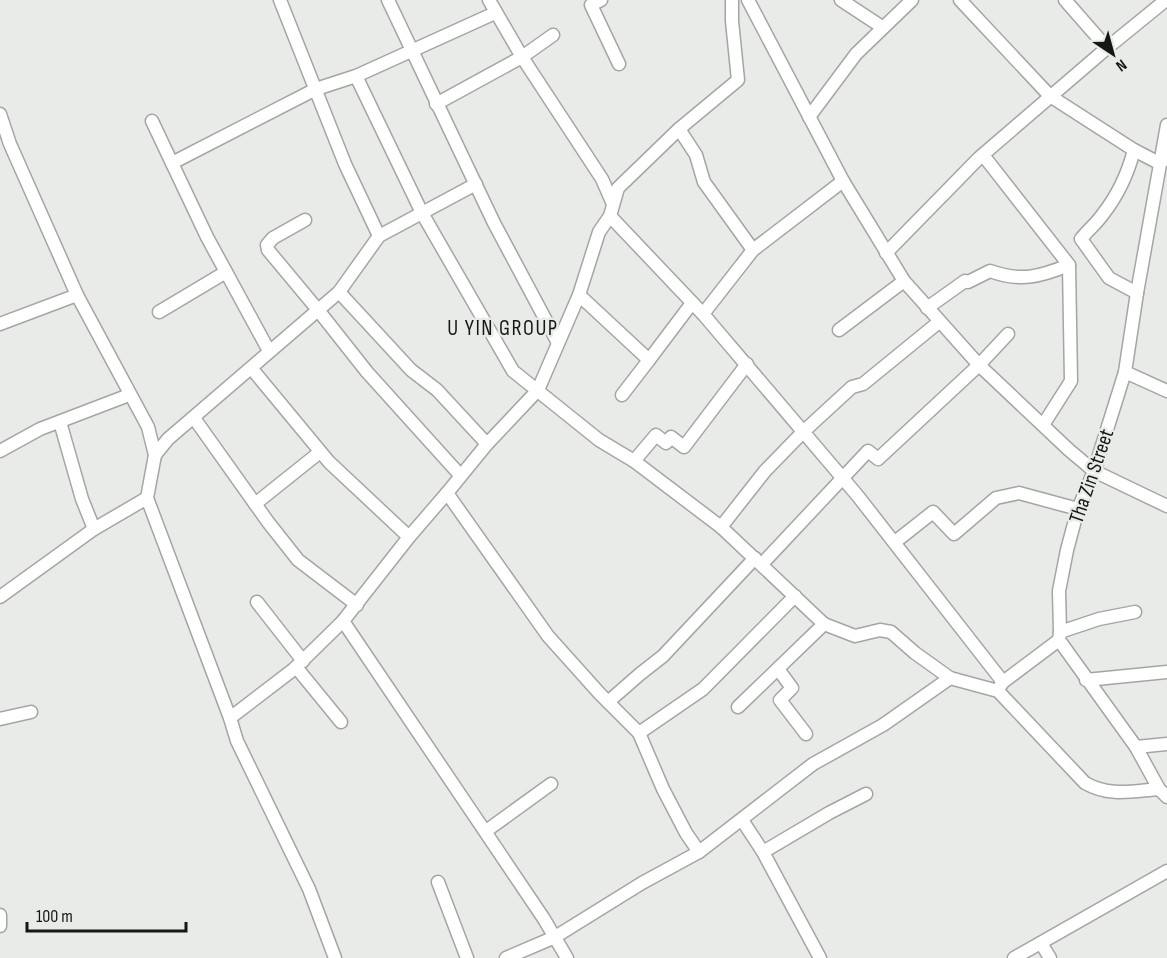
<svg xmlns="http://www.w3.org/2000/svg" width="1167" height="958" font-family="'Sofia Sans Condensed',sans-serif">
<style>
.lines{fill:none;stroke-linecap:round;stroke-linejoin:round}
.minor-casing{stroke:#a3a6a3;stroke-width:15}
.minor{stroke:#fff;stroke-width:12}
.labels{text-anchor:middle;stroke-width:5;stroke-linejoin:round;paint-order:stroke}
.street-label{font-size:21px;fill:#151715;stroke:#e8ebe8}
.neighbourhood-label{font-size:22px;letter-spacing:1.5px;fill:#151715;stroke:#e8ebe8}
</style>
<rect width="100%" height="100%" fill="#e8ebe8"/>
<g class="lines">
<g class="minor-casing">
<g id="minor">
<path d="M 280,0 L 345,164 L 379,236"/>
<path d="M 388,0 L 494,223 L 558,343"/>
<path d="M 489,0 L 522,57 L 602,179 L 613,204"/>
<path d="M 601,0 L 591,5 L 619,64"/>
<path d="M 748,0 L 843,181 L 904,281 L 979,365 L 1069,450 L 1094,471 L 1167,506"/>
<path d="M 841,0 L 882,27"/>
<path d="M 960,0 L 1050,96 L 1134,150 C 1128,173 1118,195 1103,214 C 1097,223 1088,230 1081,239 L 1109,278 L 1137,293"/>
<path d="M 1065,0 L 1107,48"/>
<path d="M 356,76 L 422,213 L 513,371 L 599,440 L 634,461 L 721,527 L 824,624 L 738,707"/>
<path d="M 436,104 L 522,57 L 553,35"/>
<path d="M 0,114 L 10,144 L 77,295 L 148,427 L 155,455 L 147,498 L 230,718 L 237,741 L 309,889 L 335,958"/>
<path d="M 809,117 L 856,54 L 912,0"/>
<path d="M 152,121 L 207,237 L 269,351"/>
<path d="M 1167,125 L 1137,293 L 1125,372 L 1094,471 L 1078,509 L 1067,550 L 1059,591 L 1060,632 L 1059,640 L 1136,747 L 1159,789 L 1167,797"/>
<path d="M 679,129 L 696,155 L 704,182 L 753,250"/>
<path d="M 1134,150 L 1159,163 L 1163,161"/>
<path d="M 983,155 L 1069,265 L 1071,381 L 1043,425"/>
<path d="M 172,163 L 316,89 L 356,76 L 495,13"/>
<path d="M 610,216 L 703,314 L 857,495 L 1003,682"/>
<path d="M 305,220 L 273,238 L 267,245 L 268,250 L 318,310 L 367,372 L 460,475"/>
<path d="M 886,253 L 979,158 L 1107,48 L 1166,0"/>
<path d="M 339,292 L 411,370 L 437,390 L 487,444"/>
<path d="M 579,295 L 649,360 L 622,395"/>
<path d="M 927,308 L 965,281 L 968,282 L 990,271 C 1021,282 1039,277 1069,265"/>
<path d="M 159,312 L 226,272"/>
<path d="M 703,314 L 753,250 L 843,181"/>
<path d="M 0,324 L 77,295"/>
<path d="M 839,330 L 904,281"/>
<path d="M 649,360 L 692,303"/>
<path d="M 252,369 L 329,462 L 409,537"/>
<path d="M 1125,372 L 1167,391"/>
<path d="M 194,418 L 268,522 L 298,560 L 357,605"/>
<path d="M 60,422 L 82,499 L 94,529"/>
<path d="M 0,451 L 40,429 L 129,395"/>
<path d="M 155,455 L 168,439 L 339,292 L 379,236 L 476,184"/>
<path d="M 634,461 L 656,435 L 666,443 L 671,437 L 684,447 L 747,364"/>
<path d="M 255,504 L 320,452"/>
<path d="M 721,527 L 765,471 L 803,432 L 852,387 L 863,384 L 939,322"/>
<path d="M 895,542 L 933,512 L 954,534 L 996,498 L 1019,493 L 1078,509"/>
<path d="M 762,564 L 868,451 L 878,459 L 979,365 L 1008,334"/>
<path d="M 0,597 L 94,529 L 147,498"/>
<path d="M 257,602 L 303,661"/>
<path d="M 343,621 L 544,919 L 567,958"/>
<path d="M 824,624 L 855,636 L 880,630 L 891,632 L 915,653 L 950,678 L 998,691 L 1085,783 C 1110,797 1132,791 1159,789"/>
<path d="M 1060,632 L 1099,619 L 1135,612"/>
<path d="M 296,667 L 341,722"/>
<path d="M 778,669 L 792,688 L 780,700 L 806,734"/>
<path d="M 1086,680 L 1167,672"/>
<path d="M 999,688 L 1003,682 L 1059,640"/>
<path d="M 608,702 L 640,674 L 663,656 L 755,558"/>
<path d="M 230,718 L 294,669 L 343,621 L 409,537 L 447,493"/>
<path d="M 0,719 L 31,712"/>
<path d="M 639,733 L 703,689 L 795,596"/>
<path d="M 1136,747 L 1167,744"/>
<path d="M 742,820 L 763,852 L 820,958"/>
<path d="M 486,831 L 551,784"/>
<path d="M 699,852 L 686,833 L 663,789 L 639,733 L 600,694 L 548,636 L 447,493 L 487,444 L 538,390 L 579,295 L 599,232 L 610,216 L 618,188 L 679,129 L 738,80 L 732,21 L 732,0"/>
<path d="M 763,852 L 829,813 L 866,794"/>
<path d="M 438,882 L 467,958"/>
<path d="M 0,915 L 0,926"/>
<path d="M 1041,943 L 1050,958"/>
<path d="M 506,958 L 555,937 L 642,883 L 699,852 L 813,764 L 883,725 L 950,678"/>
<path d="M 1014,958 L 1167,871"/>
</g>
</g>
<use href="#minor" class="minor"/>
</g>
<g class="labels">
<g class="street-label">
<text transform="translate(1091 476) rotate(-71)" y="7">Tha Zin Street</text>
</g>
<g class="neighbourhood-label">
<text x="503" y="335">U YIN GROUP</text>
</g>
</g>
<g transform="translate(1113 54) rotate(144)" stroke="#e8ebe8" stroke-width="4.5" paint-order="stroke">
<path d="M0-4.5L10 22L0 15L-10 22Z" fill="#151715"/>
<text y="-9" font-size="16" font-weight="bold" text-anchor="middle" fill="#151715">N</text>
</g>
<path d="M27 922v9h159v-9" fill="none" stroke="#151715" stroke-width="3"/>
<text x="36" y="922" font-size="18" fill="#151715" stroke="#e8ebe8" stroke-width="4.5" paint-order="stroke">100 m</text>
</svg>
